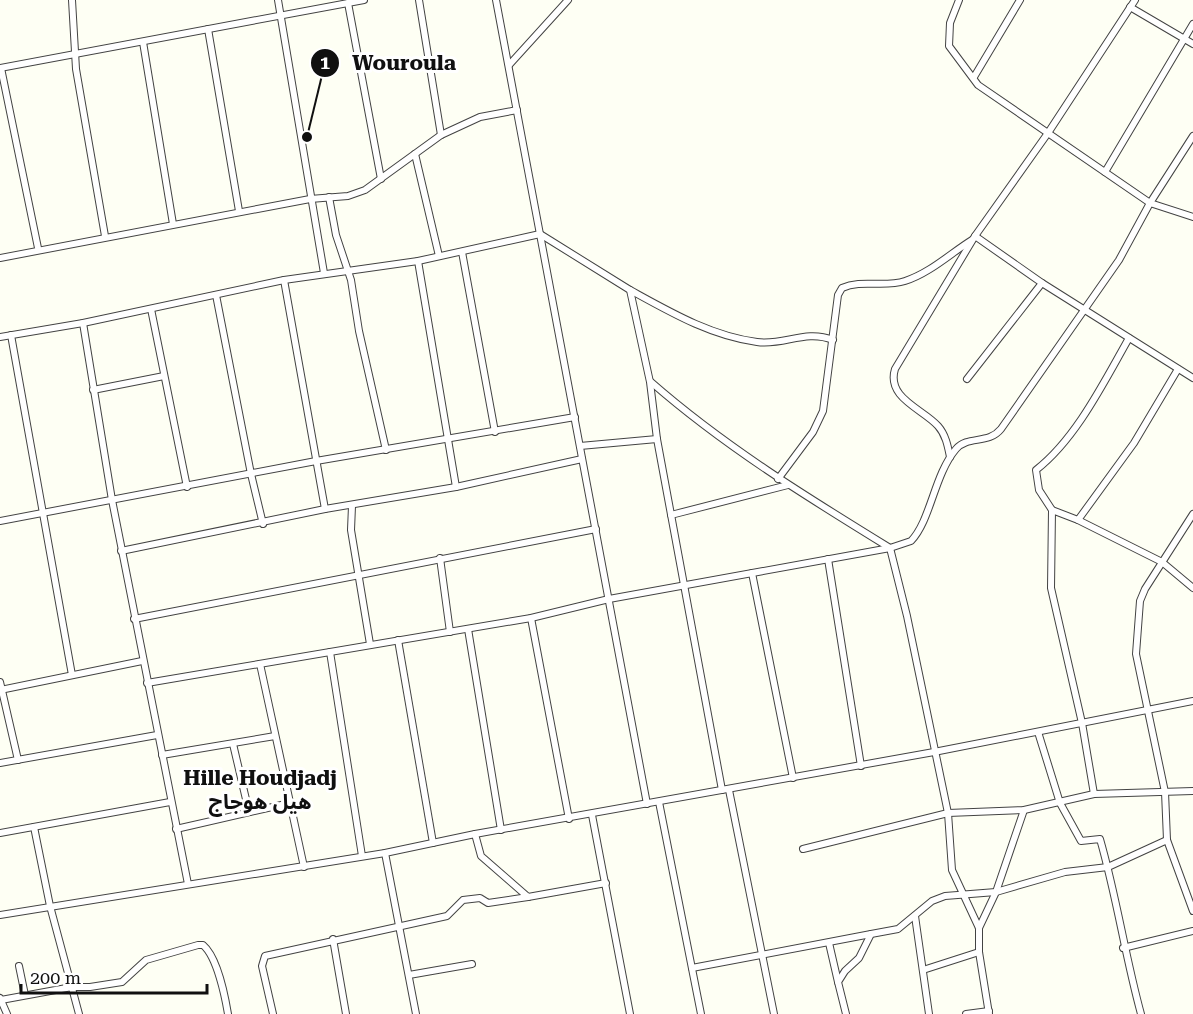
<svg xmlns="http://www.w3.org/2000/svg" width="1193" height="1014" font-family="'Roboto Serif','Noto Sans Arabic',serif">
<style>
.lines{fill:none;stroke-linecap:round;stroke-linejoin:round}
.minor-casing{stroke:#434343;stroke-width:8}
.minor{stroke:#fff;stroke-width:6}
.labels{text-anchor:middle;stroke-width:6;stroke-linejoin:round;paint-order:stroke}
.neighbourhood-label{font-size:21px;font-weight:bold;fill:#101010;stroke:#fff}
.leader{fill:none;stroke:#101010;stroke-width:2}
.callout-dot{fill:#101010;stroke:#fff;stroke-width:2}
.mark-label{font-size:18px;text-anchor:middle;font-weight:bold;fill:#fff}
.callout-label{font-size:21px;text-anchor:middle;font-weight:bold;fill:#101010;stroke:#fff;stroke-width:6;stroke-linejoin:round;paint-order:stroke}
</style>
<rect width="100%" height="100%" fill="#fefff4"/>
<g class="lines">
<g class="minor-casing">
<g id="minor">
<path d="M 72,0 L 76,69 L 105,236"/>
<path d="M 278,0 L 324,273"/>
<path d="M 419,0 L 441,135"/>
<path d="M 496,0 L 647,804"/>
<path d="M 959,0 L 950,23 L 949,46 L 978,85 L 1150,203 L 1193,217"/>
<path d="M 348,3 L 381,179"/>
<path d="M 1130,7 L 1193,44"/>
<path d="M 208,29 L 239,211"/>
<path d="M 143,42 L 173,224"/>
<path d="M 509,65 L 568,0"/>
<path d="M 0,68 L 364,0"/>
<path d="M 1,68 L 38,248"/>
<path d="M 974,77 L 1020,0"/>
<path d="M 415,154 L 439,256"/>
<path d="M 1105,172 L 1193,24"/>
<path d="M 329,197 L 336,235 L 351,280 L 359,331 L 386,450"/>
<path d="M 975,236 L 1042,283 L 1193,378"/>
<path d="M 462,252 L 495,432"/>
<path d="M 0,258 L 310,199 L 348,196 L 365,190 L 441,135 L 480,117 L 517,110"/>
<path d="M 418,261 L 456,487"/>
<path d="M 284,280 L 325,509"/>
<path d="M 630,290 C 670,312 711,336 757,342 C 784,346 805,329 833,340"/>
<path d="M 216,295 L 251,474 L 263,524"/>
<path d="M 151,309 L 187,487"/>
<path d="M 83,323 L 112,500 L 188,884"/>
<path d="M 11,335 L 72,675"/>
<path d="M 0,337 L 83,323 L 284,280 L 418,261 L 540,234 L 630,290 L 650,382 L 657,439 L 722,790"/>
<path d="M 967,379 L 1042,283"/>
<path d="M 651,382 C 724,446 807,497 890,548 L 907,616 L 948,813 L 952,870 L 979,928 L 979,952 L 989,1014"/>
<path d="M 93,390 L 164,376"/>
<path d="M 580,446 L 657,439"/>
<path d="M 950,457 C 948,447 946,435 938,426 C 923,409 886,398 895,369 L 975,236 L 1048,133 L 1135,0"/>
<path d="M 778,479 L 813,432 L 823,411 L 838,295 L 842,288 C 862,279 884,288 905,281 C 930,273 951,253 972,240"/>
<path d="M 352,506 L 351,530 L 370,644"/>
<path d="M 1052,510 L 1078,520 L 1134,443 L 1178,369"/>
<path d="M 1193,514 L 1145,589 L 1140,601 L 1136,654 L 1165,792 L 1167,840 L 1193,911"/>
<path d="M 671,515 L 788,485"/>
<path d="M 1078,520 L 1162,562 L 1193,588"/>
<path d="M 0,521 L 316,461 L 575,417"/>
<path d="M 121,551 L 325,509 L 456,487 L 582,459"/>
<path d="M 440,558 L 450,632"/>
<path d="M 828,559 L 861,766"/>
<path d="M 752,573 L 793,778"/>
<path d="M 531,618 L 569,819"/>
<path d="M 134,619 L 596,529"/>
<path d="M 468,629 L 501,830"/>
<path d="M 398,640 L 433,843"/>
<path d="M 330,652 L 362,856"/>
<path d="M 260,664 L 304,867"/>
<path d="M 0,682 L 18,760"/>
<path d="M 147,683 L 531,618 L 609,599 L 890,548 L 911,541 C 931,520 934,475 956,449 C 968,435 988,445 1001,429 L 1119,260 L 1150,203 L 1193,136"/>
<path d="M 0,690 L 142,661"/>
<path d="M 1038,732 L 1060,803 L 1081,841 L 1100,839 C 1117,898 1125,956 1141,1014"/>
<path d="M 233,744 L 249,812"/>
<path d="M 162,755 L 275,736"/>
<path d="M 0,763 L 157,735"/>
<path d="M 729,790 L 774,1014"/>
<path d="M 1094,794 L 1082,723 L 1051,588 L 1052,510 L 1039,490 L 1036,470 C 1076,439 1104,382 1129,338"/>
<path d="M 659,802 L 701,1014"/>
<path d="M 592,815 L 630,1014"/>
<path d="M 34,827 L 50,906 L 79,1014"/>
<path d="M 176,829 L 290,803"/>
<path d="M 0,833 L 170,802"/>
<path d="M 475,834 L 481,856 L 528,897 L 606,883"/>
<path d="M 803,849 L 948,813 L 1024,810 L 1094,794 L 1193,791"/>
<path d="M 385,853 L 416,1014"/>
<path d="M 0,915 L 385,853 L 475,834 L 934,752 L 1193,701"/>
<path d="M 915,916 L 929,1014"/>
<path d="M 979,928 L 996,892 L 1024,810"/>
<path d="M 333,939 L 346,1014"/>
<path d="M 829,943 L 838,982"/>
<path d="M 1123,948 L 1193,931"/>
<path d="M 19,966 L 25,995"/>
<path d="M 692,968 L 871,934"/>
<path d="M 923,970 L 979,952"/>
<path d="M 409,975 L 472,964"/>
<path d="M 0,998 L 7,1014"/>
<path d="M 1,1000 L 72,987 L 90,987 L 122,982 L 146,960 L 198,945 L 203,945 C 217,957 225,996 228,1014"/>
<path d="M 273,1014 L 262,966 L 265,956 L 447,916 L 463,900 L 480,898 L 488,903 L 528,897"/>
<path d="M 846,1014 L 838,982 L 845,971 L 859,958 L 871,934 L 898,929 L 932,901 L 945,896 L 996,892 L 1065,872 L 1108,867 L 1167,840"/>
<path d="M 966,1014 L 989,1011"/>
</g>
</g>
<use href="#minor" class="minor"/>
</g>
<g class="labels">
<g class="neighbourhood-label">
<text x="260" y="785">Hille Houdjadj<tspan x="260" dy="24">هيل هوجاج</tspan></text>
</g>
</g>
<path class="leader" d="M307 137L325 63"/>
<g class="callout-dot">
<circle cx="307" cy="137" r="6"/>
<circle cx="325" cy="63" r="15"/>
</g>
<g class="mark-label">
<text x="325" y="69">1</text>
</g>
<g class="callout-label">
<text x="404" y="70">Wouroula</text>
</g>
<path d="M21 984v9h186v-9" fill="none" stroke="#101010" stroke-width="3"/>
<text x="30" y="984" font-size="18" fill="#101010" stroke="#ffffff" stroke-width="4.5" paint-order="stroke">200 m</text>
</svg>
